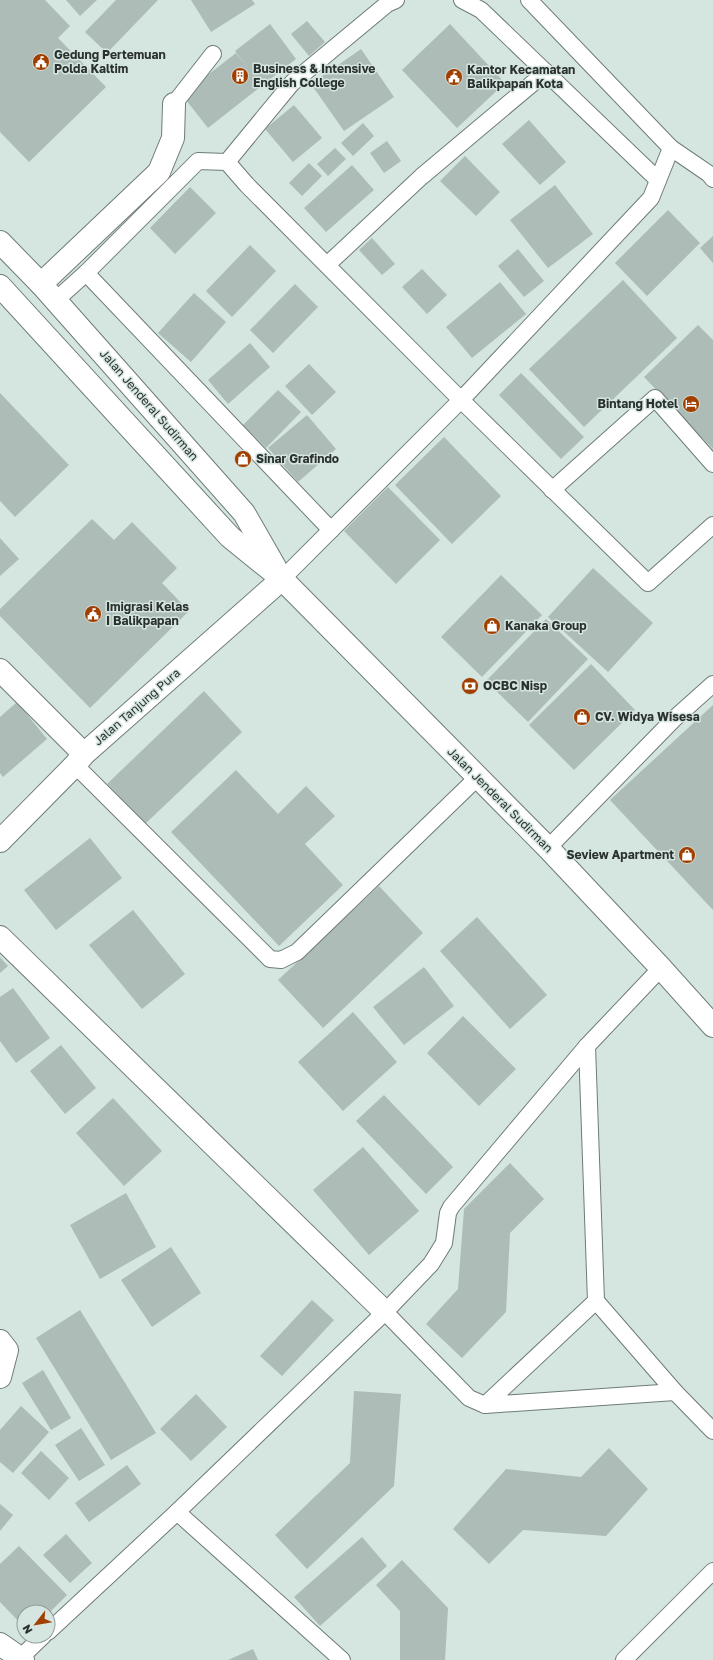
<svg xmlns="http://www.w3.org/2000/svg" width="713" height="1660" font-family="'Golos Text',sans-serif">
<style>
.building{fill:#adbcb7}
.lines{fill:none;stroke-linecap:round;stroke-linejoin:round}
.service-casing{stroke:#6e7c77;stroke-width:18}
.minor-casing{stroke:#6e7c77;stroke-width:24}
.tertiary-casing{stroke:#6e7c77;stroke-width:24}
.trunk-casing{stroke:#6e7c77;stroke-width:24}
.service{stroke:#fff;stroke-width:16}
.minor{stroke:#fff;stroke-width:22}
.tertiary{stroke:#fff;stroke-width:22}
.trunk{stroke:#fff;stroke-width:22}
.labels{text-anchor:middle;stroke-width:3;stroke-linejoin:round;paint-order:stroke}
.poi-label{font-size:12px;font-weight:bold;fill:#2b312f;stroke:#d5e5e0;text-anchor:start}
.street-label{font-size:12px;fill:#2b312f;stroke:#d5e5e0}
</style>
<rect width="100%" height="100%" fill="#d5e5e0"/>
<g class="building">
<path d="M 0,0 L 45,0 L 70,26 L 58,38 L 106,87 L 29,162 L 0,132 Z"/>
<path d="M 66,0 L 97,0 L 80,16 Z"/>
<path d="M 116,0 L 158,0 L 107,53 L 85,32 Z"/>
<path d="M 191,0 L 252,0 L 255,4 L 211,32 Z"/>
<path d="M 307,21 L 325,42 L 309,56 L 291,34 Z"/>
<path d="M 270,24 L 296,59 L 208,128 L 182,95 L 236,53 L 250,70 L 235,51 Z"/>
<path d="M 450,24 L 505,83 L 457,128 L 402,70 Z"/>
<path d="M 361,49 L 394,97 L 344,131 L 311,84 Z"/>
<path d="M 294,105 L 322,138 L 293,162 L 265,129 Z"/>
<path d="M 529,120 L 566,162 L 540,185 L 502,144 Z"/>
<path d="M 363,123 L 374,136 L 353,156 L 341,143 Z"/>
<path d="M 387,141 L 401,161 L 384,173 L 370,153 Z"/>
<path d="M 335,148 L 346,159 L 328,176 L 317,164 Z"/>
<path d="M 465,156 L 500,192 L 476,216 L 440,181 Z"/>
<path d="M 309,163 L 322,176 L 302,196 L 289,183 Z"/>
<path d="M 352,165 L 374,190 L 326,232 L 304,208 Z"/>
<path d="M 555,185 L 593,234 L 548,268 L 510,220 Z"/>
<path d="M 190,187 L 216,213 L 175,254 L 150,228 Z"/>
<path d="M 668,210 L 700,243 L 647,296 L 615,263 Z"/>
<path d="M 713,236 L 713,263 L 700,248 Z"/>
<path d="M 372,238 L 395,264 L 382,275 L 359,250 Z"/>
<path d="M 250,245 L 276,271 L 232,317 L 206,291 Z"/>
<path d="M 518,249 L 544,281 L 524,297 L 498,266 Z"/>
<path d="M 422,269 L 447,295 L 427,314 L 402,287 Z"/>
<path d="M 623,280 L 677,338 L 584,427 L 529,369 Z"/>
<path d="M 500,282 L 526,314 L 472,358 L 446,327 Z"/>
<path d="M 295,284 L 318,307 L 273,353 L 250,330 Z"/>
<path d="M 194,293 L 226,322 L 191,362 L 158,333 Z"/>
<path d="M 698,325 L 713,340 L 713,449 L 644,377 Z"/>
<path d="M 250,343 L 270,367 L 228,404 L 208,380 Z"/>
<path d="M 309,364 L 336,392 L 312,415 L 285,386 Z"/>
<path d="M 521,373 L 584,437 L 561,459 L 499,395 Z"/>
<path d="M 278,390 L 301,412 L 266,448 L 243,425 Z"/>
<path d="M 0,393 L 69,465 L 15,517 L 0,501 Z"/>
<path d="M 307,415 L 336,449 L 298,482 L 268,448 Z"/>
<path d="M 444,437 L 501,496 L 452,544 L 395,485 Z"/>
<path d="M 388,487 L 440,540 L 396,584 L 344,531 Z"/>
<path d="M 92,519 L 114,540 L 132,522 L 177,568 L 162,583 L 189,611 L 90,708 L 0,616 L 0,609 Z"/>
<path d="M 0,538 L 19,559 L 0,576 Z"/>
<path d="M 593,568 L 653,623 L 608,672 L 548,617 Z"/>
<path d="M 501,575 L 542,615 L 482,677 L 441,637 Z"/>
<path d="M 546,619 L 588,659 L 528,722 L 486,681 Z"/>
<path d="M 591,664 L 635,710 L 574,770 L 529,725 Z"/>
<path d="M 204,691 L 242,732 L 145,824 L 107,784 Z"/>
<path d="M 17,702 L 47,739 L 3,777 L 0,773 L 0,717 Z"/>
<path d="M 713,705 L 713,910 L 610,800 Z"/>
<path d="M 236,770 L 278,814 L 306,786 L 335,816 L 305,844 L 343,885 L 279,946 L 171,832 Z"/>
<path d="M 90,838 L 122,878 L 56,930 L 24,890 Z"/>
<path d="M 379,886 L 423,933 L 323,1028 L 278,980 Z"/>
<path d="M 133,910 L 185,974 L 142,1009 L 89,945 Z"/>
<path d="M 477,917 L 547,995 L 510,1029 L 440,951 Z"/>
<path d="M 0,957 L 8,966 L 0,973 Z"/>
<path d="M 424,967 L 454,1006 L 404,1045 L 373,1007 Z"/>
<path d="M 13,988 L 50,1038 L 16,1063 L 0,1041 L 0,997 Z"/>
<path d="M 353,1012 L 397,1062 L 343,1111 L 298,1062 Z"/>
<path d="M 463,1016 L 516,1069 L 479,1106 L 427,1053 Z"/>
<path d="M 61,1045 L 96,1088 L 65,1114 L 30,1071 Z"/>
<path d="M 384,1095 L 453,1167 L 426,1194 L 356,1121 Z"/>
<path d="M 113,1098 L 162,1151 L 124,1186 L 76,1133 Z"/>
<path d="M 363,1147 L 419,1211 L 369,1255 L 313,1190 Z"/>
<path d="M 510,1163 L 544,1199 L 510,1233 L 506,1312 L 462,1358 L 426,1324 L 458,1289 L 464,1209 Z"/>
<path d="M 126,1193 L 156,1247 L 100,1279 L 70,1225 Z"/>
<path d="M 171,1247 L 201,1293 L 152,1327 L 121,1280 Z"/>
<path d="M 312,1300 L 334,1320 L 282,1376 L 260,1356 Z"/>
<path d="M 80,1310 L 156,1433 L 111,1460 L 36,1338 Z"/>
<path d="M 43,1370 L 71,1418 L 51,1430 L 22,1383 Z"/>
<path d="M 354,1391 L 401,1394 L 394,1486 L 307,1569 L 275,1535 L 350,1463 Z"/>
<path d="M 196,1394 L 227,1427 L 191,1461 L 160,1429 Z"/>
<path d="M 21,1406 L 49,1432 L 13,1473 L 0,1462 L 0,1430 Z"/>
<path d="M 81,1428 L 105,1465 L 79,1481 L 55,1445 Z"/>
<path d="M 609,1448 L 648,1489 L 606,1536 L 523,1530 L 489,1564 L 453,1529 L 506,1469 L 581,1477 Z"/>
<path d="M 41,1451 L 69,1478 L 49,1500 L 21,1473 Z"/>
<path d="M 127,1465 L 141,1484 L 89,1522 L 75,1503 Z"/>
<path d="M 0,1504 L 13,1515 L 0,1531 Z"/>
<path d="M 66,1534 L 92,1563 L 70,1583 L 43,1555 Z"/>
<path d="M 362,1537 L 387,1566 L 320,1626 L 294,1597 Z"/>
<path d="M 19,1546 L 67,1595 L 48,1614 L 48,1612 L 24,1612 L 24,1627 L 0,1602 L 0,1564 Z"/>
<path d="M 402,1560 L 448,1608 L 445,1660 L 400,1660 L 400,1611 L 376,1585 Z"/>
<path d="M 253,1649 L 258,1660 L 228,1660 Z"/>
</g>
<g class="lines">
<g class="service-casing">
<g id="service">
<path d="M 462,0 L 481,10 L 658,180"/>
<path d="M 174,104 L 213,54"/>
<path d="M 671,148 L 709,174 L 713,179"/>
<path d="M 227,162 L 292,83 L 387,4 L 396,0"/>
<path d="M 327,265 L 421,177 L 546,72"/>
<path d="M 86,273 L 331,530"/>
<path d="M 56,300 L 86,273 L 198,161 L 227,162 L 247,185 L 461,400 L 648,583 L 713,525"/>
<path d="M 552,490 L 655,398 L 713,464"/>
<path d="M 282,579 L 461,400 L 651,198 L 671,148 L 529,0"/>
<path d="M 75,765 L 270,959 L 281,960 L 297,952 L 478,777"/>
<path d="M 548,848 L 675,718 L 713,684"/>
<path d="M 661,968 L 587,1046 L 596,1301 L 675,1392 L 713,1431"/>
<path d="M 596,1301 L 485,1405 L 675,1392"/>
<path d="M 385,1312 L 469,1398 L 485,1405"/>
<path d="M 177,1512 L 385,1312 L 431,1264 L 444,1243 L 448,1213 L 451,1207 L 587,1046"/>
<path d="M 48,1632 L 177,1512 L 342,1660"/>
<path d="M 20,1658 L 43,1636"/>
<path d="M 624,1660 L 713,1571"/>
</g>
</g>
<g class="minor-casing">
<g id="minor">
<path d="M 41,284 L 159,172 L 173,138 L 174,104"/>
<path d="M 0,670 L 84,754"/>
<path d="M 0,937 L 385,1312"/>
<path d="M 0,1341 L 7,1350 L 0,1377"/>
<path d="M 0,1644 L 23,1660"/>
</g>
</g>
<g class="tertiary-casing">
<path id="tertiary" d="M 0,841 L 75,765 L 84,754 L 282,579"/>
</g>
<g class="trunk-casing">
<g id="trunk">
<path d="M 0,242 L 41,284 L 244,513 L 275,567"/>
<path d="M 0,286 L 230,537 L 282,579 L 548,848 L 661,968 L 713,1026"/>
</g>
</g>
<use href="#service" class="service"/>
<use href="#minor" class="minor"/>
<use href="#tertiary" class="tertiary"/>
<use href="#trunk" class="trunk"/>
</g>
<defs>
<g id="civic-disc" transform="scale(0.9)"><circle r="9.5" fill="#a13f00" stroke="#d5e5e0"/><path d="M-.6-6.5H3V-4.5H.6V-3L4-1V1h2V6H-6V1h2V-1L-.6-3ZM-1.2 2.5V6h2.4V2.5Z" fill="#fff"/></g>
<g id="building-disc" transform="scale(0.9)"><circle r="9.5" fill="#a13f00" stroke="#d5e5e0"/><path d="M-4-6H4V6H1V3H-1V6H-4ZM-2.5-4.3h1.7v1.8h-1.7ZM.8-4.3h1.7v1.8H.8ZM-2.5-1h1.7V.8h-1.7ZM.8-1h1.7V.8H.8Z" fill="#fff"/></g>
<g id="hotel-disc" transform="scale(0.9)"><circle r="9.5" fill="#a13f00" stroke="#d5e5e0"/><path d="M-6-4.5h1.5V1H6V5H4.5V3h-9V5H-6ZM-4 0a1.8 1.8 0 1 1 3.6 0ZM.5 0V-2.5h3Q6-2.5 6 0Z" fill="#fff"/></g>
<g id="shop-disc" transform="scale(0.9)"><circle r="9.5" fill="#a13f00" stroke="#d5e5e0"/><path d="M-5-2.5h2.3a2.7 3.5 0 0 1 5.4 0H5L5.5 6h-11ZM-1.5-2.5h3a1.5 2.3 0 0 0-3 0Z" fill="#fff"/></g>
<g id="bank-disc" transform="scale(0.9)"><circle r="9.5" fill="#a13f00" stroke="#d5e5e0"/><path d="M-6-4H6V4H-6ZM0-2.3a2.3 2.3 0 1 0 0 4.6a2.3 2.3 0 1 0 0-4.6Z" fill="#fff"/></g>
</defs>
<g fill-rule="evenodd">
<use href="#civic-disc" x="41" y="62"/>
<use href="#building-disc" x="240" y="76"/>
<use href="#civic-disc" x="454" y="77"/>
<use href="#hotel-disc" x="691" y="404"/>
<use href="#shop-disc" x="243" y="459"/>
<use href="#civic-disc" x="93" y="614"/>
<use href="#shop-disc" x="492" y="626"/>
<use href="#bank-disc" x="470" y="686"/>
<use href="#shop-disc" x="582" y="717"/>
<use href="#shop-disc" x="687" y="855"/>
</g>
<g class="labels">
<g class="poi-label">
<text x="54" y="59">Gedung Pertemuan<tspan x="54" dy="14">Polda Kaltim</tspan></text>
<text x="253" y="73">Business &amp; Intensive<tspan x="253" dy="14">English College</tspan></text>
<text x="467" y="74">Kantor Kecamatan<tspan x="467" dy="14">Balikpapan Kota</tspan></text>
<text x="678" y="408" text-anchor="end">Bintang Hotel</text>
<text x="256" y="463">Sinar Grafindo</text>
<text x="106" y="611">Imigrasi Kelas<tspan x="106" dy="14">I Balikpapan</tspan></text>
<text x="505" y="630">Kanaka Group</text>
<text x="483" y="690">OCBC Nisp</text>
<text x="595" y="721">CV. Widya Wisesa</text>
<text x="674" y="859" text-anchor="end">Seview Apartment</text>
</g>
<g class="street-label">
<text transform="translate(149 405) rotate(49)" y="4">Jalan Jenderal Sudirman</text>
<text transform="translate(137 707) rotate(-41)" y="4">Jalan Tanjung Pura</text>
<text transform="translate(500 800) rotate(45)" y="4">Jalan Jenderal Sudirman</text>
</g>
</g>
<g transform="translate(36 1624) rotate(239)"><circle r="19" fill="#d5e5e0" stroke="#919d99"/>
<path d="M0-3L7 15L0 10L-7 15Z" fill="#a13f00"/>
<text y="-6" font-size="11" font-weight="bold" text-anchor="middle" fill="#2b312f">N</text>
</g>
</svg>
